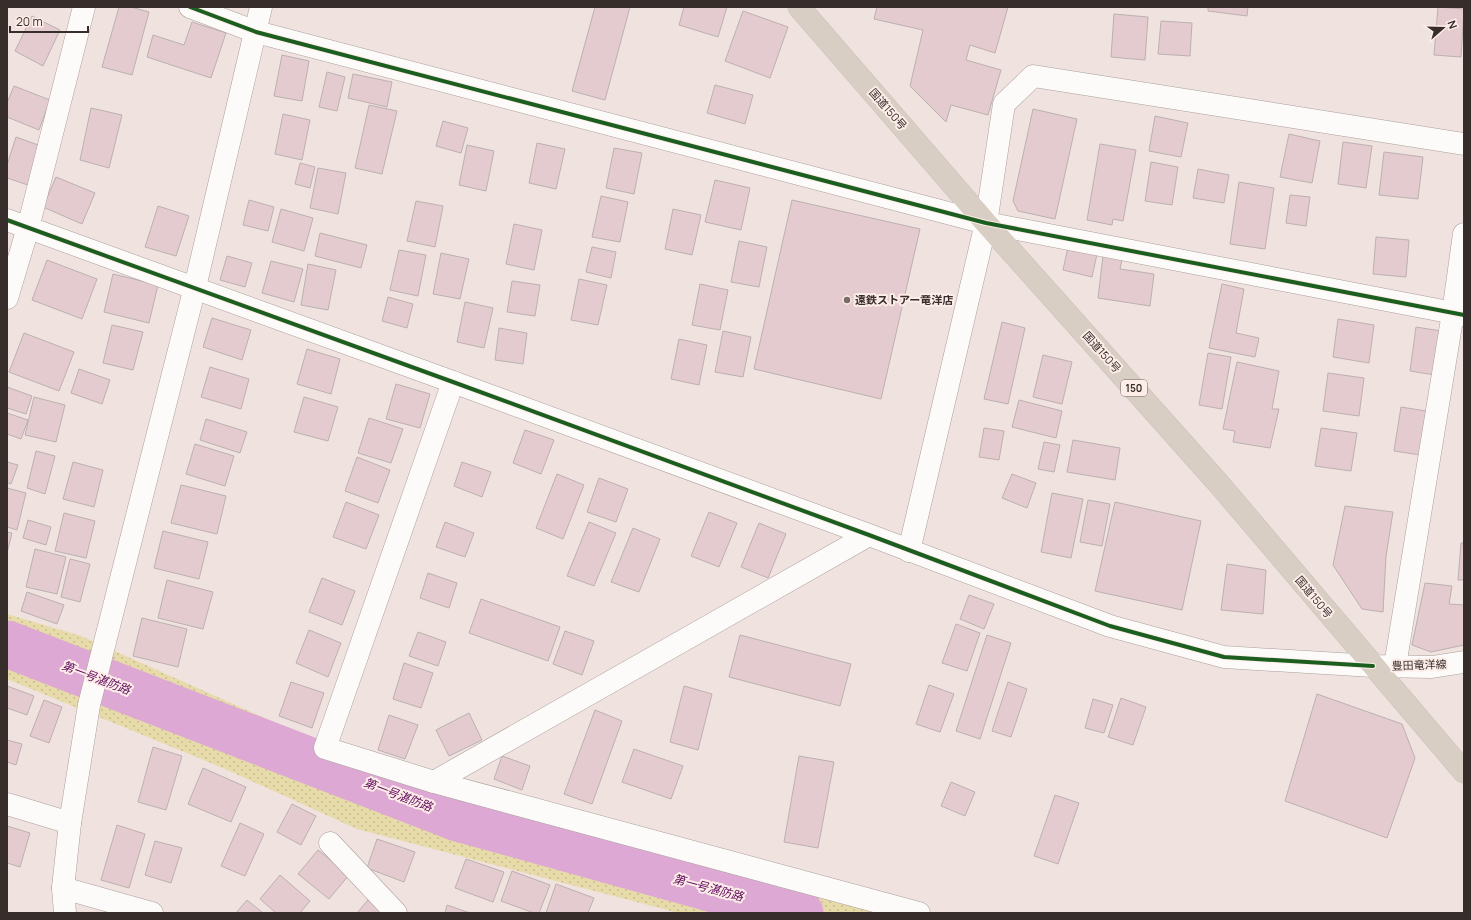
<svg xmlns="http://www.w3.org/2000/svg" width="1471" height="920" font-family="Manrope,'Noto Sans JP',sans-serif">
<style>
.grass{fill:url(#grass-dots)}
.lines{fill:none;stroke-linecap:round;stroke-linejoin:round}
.river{stroke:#dda9d4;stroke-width:47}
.building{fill:#e4cbcf;stroke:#bcb0b0}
.street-casing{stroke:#aa9f9c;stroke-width:23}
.secondary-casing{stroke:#aa9f9c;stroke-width:23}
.highway-casing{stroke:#c6bfbd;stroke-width:23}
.street{stroke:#fdfbfa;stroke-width:22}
.secondary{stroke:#fdfbfa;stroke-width:22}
.highway{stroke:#d8cec3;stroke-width:22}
.cycleway-casing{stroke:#fdede8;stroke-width:6}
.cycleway{stroke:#1b5e20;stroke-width:4}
.poi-dot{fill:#786c6a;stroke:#fdede8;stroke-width:1.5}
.labels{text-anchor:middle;stroke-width:4;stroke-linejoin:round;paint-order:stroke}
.shield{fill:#fdede8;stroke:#726764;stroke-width:1}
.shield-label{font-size:10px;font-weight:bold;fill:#372d2b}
.street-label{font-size:11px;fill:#372d2b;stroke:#fdede8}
.poi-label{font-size:11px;font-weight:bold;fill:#372d2b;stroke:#fdede8;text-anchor:start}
.water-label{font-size:12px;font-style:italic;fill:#5f0a5d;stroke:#fdede8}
</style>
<defs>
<pattern id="grass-dots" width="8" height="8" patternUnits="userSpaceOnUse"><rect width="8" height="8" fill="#e7dba9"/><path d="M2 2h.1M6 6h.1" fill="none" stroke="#c7bc92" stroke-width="1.8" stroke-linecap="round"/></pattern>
</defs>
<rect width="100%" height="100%" fill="#f0e2de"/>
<path class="grass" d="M 7,614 L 81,636 L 345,754 L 920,913 L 679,913 L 357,829 L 223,768 L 7,679 Z"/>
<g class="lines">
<path class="river" d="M 7,644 L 458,818 L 800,913"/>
</g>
<g class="building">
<path d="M 119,7 L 131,7 L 149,12 L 132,75 L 102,67 Z"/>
<path d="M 595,7 L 630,7 L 605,100 L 572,91 Z"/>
<path d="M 684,7 L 727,7 L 718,37 L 679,25 Z"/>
<path d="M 877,7 L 1008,7 L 995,53 L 970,45 L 966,60 L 1001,70 L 988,115 L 951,105 L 946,122 L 910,86 L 923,30 L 874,19 Z"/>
<path d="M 1208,7 L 1248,7 L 1247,16 L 1208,11 Z"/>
<path d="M 1438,7 L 1464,9 L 1461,57 L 1434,55 Z"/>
<path d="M 743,11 L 788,27 L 770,78 L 725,61 Z"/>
<path d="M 1114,14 L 1148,17 L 1145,60 L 1111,57 Z"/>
<path d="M 32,16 L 60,30 L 43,66 L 15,51 Z"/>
<path d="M 1161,21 L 1192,23 L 1190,56 L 1158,54 Z"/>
<path d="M 192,22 L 226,33 L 211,78 L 147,57 L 153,35 L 184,45 Z"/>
<path d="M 282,55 L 309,61 L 302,101 L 274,96 Z"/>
<path d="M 327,72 L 345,77 L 337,111 L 319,107 Z"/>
<path d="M 353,74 L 392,82 L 387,107 L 348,98 Z"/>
<path d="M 715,85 L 753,95 L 745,124 L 707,113 Z"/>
<path d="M 14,86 L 50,100 L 39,130 L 7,117 L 7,103 Z"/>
<path d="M 369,105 L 397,111 L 382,174 L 355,168 Z"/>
<path d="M 91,108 L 122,115 L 109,168 L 80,160 Z"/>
<path d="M 1033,109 L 1077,119 L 1055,219 L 1018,211 L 1013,201 Z"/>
<path d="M 283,114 L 310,120 L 302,160 L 275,154 Z"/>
<path d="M 1155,116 L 1188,123 L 1181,157 L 1149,151 Z"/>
<path d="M 443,121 L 468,128 L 461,153 L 436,146 Z"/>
<path d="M 1289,134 L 1320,141 L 1312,183 L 1280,177 Z"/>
<path d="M 16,137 L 41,146 L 28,185 L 7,178 L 7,165 Z"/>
<path d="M 1343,142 L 1372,146 L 1366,188 L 1338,184 Z"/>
<path d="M 537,143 L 565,149 L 556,189 L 529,183 Z"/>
<path d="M 1100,144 L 1136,150 L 1123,221 L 1113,219 L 1112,225 L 1087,220 Z"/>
<path d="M 467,145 L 494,151 L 486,191 L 459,185 Z"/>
<path d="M 614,148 L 642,153 L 634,194 L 606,188 Z"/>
<path d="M 1384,152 L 1423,157 L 1418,199 L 1379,195 Z"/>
<path d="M 1151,162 L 1178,167 L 1172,205 L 1145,201 Z"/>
<path d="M 300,163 L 315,167 L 310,188 L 295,184 Z"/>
<path d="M 318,168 L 346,173 L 338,214 L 310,208 Z"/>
<path d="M 1198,169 L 1229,175 L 1224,203 L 1193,198 Z"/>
<path d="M 56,177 L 95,193 L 82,224 L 43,207 Z"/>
<path d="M 715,180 L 750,188 L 741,230 L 705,222 Z"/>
<path d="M 1239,182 L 1274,188 L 1265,249 L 1230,244 Z"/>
<path d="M 1290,195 L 1310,197 L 1306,226 L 1286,223 Z"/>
<path d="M 601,196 L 628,202 L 620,242 L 592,237 Z"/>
<path d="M 249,200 L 274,207 L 268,231 L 243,225 Z"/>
<path d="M 792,200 L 920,229 L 881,399 L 754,369 Z"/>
<path d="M 416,201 L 443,206 L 435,247 L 407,241 Z"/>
<path d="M 158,206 L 189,216 L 176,256 L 145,247 Z"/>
<path d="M 281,209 L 313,218 L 304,251 L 272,242 Z"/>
<path d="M 673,209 L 701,215 L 692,255 L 665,249 Z"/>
<path d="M 514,224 L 542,230 L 534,270 L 506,264 Z"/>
<path d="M 320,233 L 367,245 L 361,268 L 315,256 Z"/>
<path d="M 1376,237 L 1409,240 L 1406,277 L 1373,274 Z"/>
<path d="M 739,241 L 767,247 L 759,287 L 731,282 Z"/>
<path d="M 592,247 L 616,252 L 611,278 L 586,272 Z"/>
<path d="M 1068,247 L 1097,254 L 1092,277 L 1063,270 Z"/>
<path d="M 399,250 L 426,255 L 418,296 L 390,290 Z"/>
<path d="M 441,253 L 469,259 L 460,299 L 433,294 Z"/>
<path d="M 227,256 L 252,263 L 245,287 L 220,280 Z"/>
<path d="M 1103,256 L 1122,259 L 1120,269 L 1154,274 L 1150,306 L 1098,298 Z"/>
<path d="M 47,260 L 97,279 L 82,319 L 32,300 Z"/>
<path d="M 271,261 L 303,269 L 294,302 L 262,293 Z"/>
<path d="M 308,264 L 336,270 L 328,310 L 301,305 Z"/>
<path d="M 113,274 L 158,285 L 149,323 L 104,312 Z"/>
<path d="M 579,279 L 607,285 L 598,325 L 571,320 Z"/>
<path d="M 512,281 L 540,285 L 535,316 L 507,312 Z"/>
<path d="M 700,284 L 728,290 L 720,330 L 692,325 Z"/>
<path d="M 1222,284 L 1244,289 L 1236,333 L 1259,338 L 1255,357 L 1209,348 Z"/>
<path d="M 388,297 L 413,304 L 407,328 L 382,321 Z"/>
<path d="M 465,302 L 493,308 L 484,348 L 457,342 Z"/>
<path d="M 212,318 L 251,330 L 242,360 L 203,347 Z"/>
<path d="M 1338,319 L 1374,325 L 1369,363 L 1333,357 Z"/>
<path d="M 1002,322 L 1025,328 L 1008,404 L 984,399 Z"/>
<path d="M 112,325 L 143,332 L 133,370 L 103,363 Z"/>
<path d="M 1416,327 L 1441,331 L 1435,375 L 1410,371 Z"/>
<path d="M 499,328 L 527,333 L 523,364 L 495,360 Z"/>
<path d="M 723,331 L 751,337 L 743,377 L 715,372 Z"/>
<path d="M 24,333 L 74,352 L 59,391 L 9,372 Z"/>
<path d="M 679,339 L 707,345 L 699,385 L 671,379 Z"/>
<path d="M 307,349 L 340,359 L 331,394 L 297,384 Z"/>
<path d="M 1208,353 L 1231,357 L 1222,409 L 1199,405 Z"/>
<path d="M 1043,355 L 1072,362 L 1062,404 L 1033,397 Z"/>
<path d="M 1237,362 L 1279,371 L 1272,409 L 1279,409 L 1270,448 L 1233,442 L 1235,431 L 1223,429 Z"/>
<path d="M 210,367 L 249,379 L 241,409 L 201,397 Z"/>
<path d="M 79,369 L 110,380 L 102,404 L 71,393 Z"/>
<path d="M 1328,373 L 1364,378 L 1359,416 L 1323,411 Z"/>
<path d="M 396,384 L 430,394 L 420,428 L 386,419 Z"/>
<path d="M 7,387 L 32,396 L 26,414 L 7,408 Z"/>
<path d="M 34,397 L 65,405 L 56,442 L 25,435 Z"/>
<path d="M 304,397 L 338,407 L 328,441 L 294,432 Z"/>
<path d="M 1019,400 L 1062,411 L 1056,438 L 1012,427 Z"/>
<path d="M 1401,407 L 1426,411 L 1420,455 L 1394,451 Z"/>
<path d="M 7,413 L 28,420 L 21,439 L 7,434 Z"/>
<path d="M 369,418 L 403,429 L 391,463 L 358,453 Z"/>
<path d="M 206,419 L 247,432 L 240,453 L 200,440 Z"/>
<path d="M 984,428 L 1004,431 L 999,460 L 979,457 Z"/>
<path d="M 1321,428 L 1357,433 L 1351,471 L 1315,466 Z"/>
<path d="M 525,430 L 554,440 L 541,474 L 513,463 Z"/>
<path d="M 1073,440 L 1120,448 L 1115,480 L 1067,472 Z"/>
<path d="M 1044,442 L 1060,445 L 1054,472 L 1038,469 Z"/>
<path d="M 195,444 L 234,456 L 225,486 L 186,474 Z"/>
<path d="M 36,451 L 55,456 L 45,494 L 27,488 Z"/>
<path d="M 357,457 L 390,470 L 378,503 L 345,491 Z"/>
<path d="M 7,462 L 18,465 L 11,484 L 7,483 Z"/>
<path d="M 73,462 L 103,470 L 94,507 L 63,499 Z"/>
<path d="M 462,462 L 491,472 L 482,497 L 454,486 Z"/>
<path d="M 557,474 L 584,485 L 563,539 L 536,528 Z"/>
<path d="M 1012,474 L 1036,483 L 1027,508 L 1002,498 Z"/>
<path d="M 599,478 L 628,489 L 616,522 L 587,512 Z"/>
<path d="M 181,485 L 226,496 L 217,534 L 171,523 Z"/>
<path d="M 7,488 L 26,493 L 17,530 L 7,527 Z"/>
<path d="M 1052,493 L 1083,499 L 1071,558 L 1041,552 Z"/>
<path d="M 1088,500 L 1110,504 L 1102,546 L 1080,542 Z"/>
<path d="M 346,502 L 379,515 L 366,549 L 333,537 Z"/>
<path d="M 1115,502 L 1201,521 L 1182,610 L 1095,591 Z"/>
<path d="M 1345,506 L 1393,512 L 1386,556 L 1383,612 L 1362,609 L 1333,565 Z"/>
<path d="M 709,512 L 737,523 L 719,567 L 691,556 Z"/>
<path d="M 64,513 L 95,521 L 86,558 L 55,551 Z"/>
<path d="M 28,520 L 51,527 L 46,545 L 23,538 Z"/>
<path d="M 445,522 L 474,533 L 465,557 L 436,547 Z"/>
<path d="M 589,522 L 616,533 L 594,586 L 567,576 Z"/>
<path d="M 759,523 L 786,534 L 768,578 L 741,567 Z"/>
<path d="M 633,528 L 660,539 L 639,592 L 611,582 Z"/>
<path d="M 163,531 L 208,542 L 199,579 L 154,568 Z"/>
<path d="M 7,532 L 12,533 L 7,553 Z"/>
<path d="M 1461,543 L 1464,543 L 1464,580 L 1458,580 Z"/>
<path d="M 35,549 L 66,557 L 57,594 L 26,587 Z"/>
<path d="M 70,559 L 90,564 L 80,602 L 61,597 Z"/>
<path d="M 1227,564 L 1266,570 L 1263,614 L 1221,610 Z"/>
<path d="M 428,573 L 457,583 L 449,608 L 420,598 Z"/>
<path d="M 322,578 L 355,591 L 342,625 L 309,612 Z"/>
<path d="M 167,580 L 213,592 L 203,629 L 158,618 Z"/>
<path d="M 1425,583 L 1452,586 L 1449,604 L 1464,605 L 1464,645 L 1431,652 L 1412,645 Z"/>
<path d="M 27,592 L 64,605 L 57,624 L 21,611 Z"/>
<path d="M 969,595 L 994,604 L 984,629 L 960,619 Z"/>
<path d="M 481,599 L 560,627 L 548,661 L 469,633 Z"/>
<path d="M 142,618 L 187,629 L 178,667 L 133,656 Z"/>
<path d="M 956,624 L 980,633 L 967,671 L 942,663 Z"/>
<path d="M 309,630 L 341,643 L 328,677 L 296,663 Z"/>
<path d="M 565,631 L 594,641 L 582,675 L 553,664 Z"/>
<path d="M 418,632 L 446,642 L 438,666 L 409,656 Z"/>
<path d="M 740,635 L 851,664 L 840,706 L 729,677 Z"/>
<path d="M 987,635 L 1011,643 L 980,739 L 956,731 Z"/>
<path d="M 404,663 L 433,673 L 421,708 L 393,699 Z"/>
<path d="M 291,682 L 324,693 L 312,728 L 279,716 Z"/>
<path d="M 1008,682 L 1027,689 L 1011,737 L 992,731 Z"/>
<path d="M 929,685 L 954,694 L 940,732 L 916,724 Z"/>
<path d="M 7,686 L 34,696 L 27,715 L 7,708 Z"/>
<path d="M 684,686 L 712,694 L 698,750 L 670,742 Z"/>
<path d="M 1317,694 L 1402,724 L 1415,758 L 1387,838 L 1285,801 Z"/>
<path d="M 1121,698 L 1146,707 L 1133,745 L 1108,737 Z"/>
<path d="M 1093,699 L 1113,705 L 1104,733 L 1085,728 Z"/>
<path d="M 44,700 L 62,707 L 49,743 L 30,736 Z"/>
<path d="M 595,710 L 622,721 L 592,804 L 564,794 Z"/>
<path d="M 469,713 L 482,740 L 449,756 L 436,730 Z"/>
<path d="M 389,715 L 418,725 L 405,759 L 378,750 Z"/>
<path d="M 7,740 L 22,744 L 16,765 L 7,762 Z"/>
<path d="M 153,747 L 182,756 L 166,810 L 138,802 Z"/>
<path d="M 634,749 L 683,766 L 671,799 L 622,782 Z"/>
<path d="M 502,756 L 530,766 L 522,790 L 494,779 Z"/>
<path d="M 799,756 L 834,762 L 818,848 L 784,842 Z"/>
<path d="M 203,768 L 246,787 L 231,822 L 188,804 Z"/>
<path d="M 951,782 L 975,792 L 965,816 L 941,806 Z"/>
<path d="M 1055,795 L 1079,803 L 1058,864 L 1034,856 Z"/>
<path d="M 292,804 L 316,816 L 301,845 L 277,832 Z"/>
<path d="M 240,823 L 264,834 L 245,876 L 221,866 Z"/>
<path d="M 117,825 L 145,834 L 129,888 L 101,880 Z"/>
<path d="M 7,826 L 30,833 L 20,867 L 7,863 Z"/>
<path d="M 377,839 L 415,852 L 404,882 L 367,868 Z"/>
<path d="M 155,841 L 182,848 L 171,883 L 145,875 Z"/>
<path d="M 318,850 L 349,875 L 329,899 L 298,874 Z"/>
<path d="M 466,859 L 504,872 L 493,902 L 455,888 Z"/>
<path d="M 512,871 L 550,885 L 539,913 L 534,913 L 501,901 Z"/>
<path d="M 280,875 L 310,901 L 300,913 L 276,913 L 260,899 Z"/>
<path d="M 556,884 L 594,898 L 588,913 L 546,913 Z"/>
<path d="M 247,900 L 263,913 L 236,913 Z"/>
<path d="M 368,900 L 383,913 L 357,913 Z"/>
<path d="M 447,905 L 470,913 L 445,913 Z"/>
</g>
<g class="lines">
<g class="street-casing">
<g id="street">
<path d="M 190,7 L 256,32 L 986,223 L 1464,315"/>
<path d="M 7,298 L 28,228 L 84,7"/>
<path d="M 453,382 L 325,748 L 434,782 L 919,913"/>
<path d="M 909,551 L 986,223 L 1004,104 L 1033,76 L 1464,144"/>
<path d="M 1395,666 L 1453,313 L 1464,234"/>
<path d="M 434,782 L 869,535"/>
<path d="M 330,843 L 396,913"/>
<path d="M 63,888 L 152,913"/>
</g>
</g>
<g class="secondary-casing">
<g id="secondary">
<path d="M 7,220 L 453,382 L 869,535 L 1110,626 L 1224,657 L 1373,666 L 1432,667 L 1464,662"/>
<path d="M 7,804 L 70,823"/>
<path d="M 65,913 L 63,888 L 70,823 L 89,705 L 195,287 L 261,7"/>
</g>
</g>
<g class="highway-casing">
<path id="highway" d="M 799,7 L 986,223 L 1219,484 L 1464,772"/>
</g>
<use href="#street" class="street"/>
<use href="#secondary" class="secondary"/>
<use href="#highway" class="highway"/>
<g class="cycleway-casing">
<g id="cycleway">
<path d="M 190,7 L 256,32 L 986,223 L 1464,315"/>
<path d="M 7,220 L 453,382 L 869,535 L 1110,626 L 1224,657 L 1373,666"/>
</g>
</g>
<use href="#cycleway" class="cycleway"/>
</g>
<circle class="poi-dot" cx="847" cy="300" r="4"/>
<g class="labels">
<rect class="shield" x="1121" y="380" width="26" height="16" rx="3"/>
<g class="shield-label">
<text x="1134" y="392">150</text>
</g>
<g class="street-label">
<text transform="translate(888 109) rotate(49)" y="4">国道150号</text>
<text transform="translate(1102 352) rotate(48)" y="4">国道150号</text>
<text transform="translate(1314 597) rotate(50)" y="4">国道150号</text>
<text transform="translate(1419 665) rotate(-2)" y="4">豊田竜洋線</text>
</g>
<g class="poi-label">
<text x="855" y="304">遠鉄ストアー竜洋店</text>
</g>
<g class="water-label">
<text transform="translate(96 678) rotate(21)" y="4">第一号湛防路</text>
<text transform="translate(398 795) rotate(21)" y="4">第一号湛防路</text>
<text transform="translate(708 888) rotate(15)" y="4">第一号湛防路</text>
</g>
</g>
<rect width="1471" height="920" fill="none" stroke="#372d2b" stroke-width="16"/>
<g transform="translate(1443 28) rotate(70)" stroke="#fdede8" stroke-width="3" paint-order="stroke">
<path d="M0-3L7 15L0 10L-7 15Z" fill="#372d2b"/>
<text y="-6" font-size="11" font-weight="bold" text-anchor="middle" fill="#372d2b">N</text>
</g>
<path d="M10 26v6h78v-6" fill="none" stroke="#372d2b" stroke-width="2"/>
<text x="16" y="26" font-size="12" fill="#372d2b" stroke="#fdede8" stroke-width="3" paint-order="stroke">20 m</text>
</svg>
